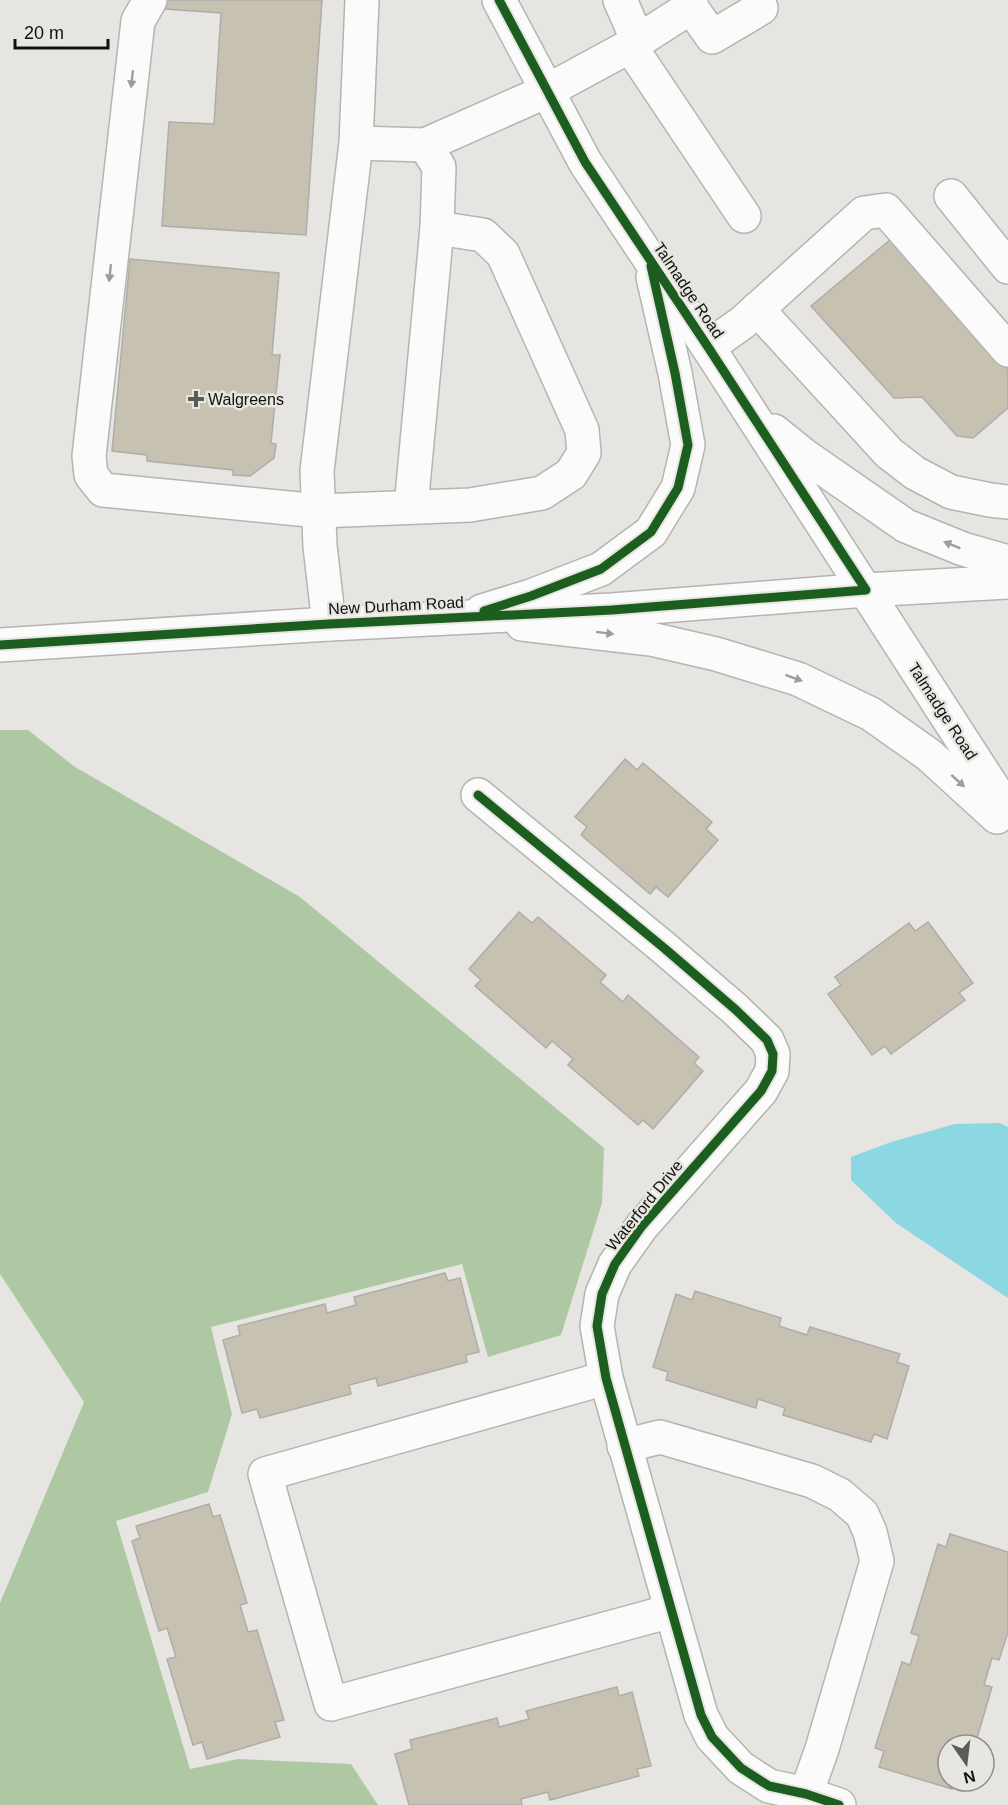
<svg xmlns="http://www.w3.org/2000/svg" width="1008" height="1805" font-family="Arial,sans-serif">
<style>
.forest{fill:#aec8a4}
.water{fill:#8bd8e2}
.building{fill:#c6c1b0;stroke:#aeadab;stroke-width:1.5}
.lines{fill:none;stroke-linecap:round;stroke-linejoin:round}
.minor-casing{stroke:#b4b4b1;stroke-width:36}
.major-casing{stroke:#b4b4b1;stroke-width:36}
.minor{stroke:#fbfbfb;stroke-width:33}
.major{stroke:#fbfbfb;stroke-width:33}
.cycleway-casing{stroke:#e8e6e0;stroke-width:13}
.cycleway{stroke:#1b5e20;stroke-width:9}
.oneway{fill:#9d9d9c}
.poi-dot{fill:#5b5b58;stroke:#e8e6e0;stroke-width:2}
.labels{text-anchor:middle;stroke-width:5;stroke-linejoin:round;paint-order:stroke}
.street-label{font-size:16px;fill:#10100e;stroke:#e8e6e0}
.poi-label{font-size:16px;fill:#10100e;stroke:#e8e6e0;text-anchor:start}
</style>
<rect width="100%" height="100%" fill="#e6e5e2"/>
<path class="forest" d="M 0,730 L 28,730 L 75,767 L 300,897 L 604,1148 L 602,1203 L 561,1335 L 488,1357 L 462,1264 L 211,1327 L 232,1414 L 208,1492 L 116,1521 L 190,1769 L 238,1759 L 351,1764 L 378,1805 L 0,1805 L 0,1603 L 84,1402 L 0,1274 Z"/>
<path class="water" d="M 1000,1123 L 1008,1127 L 1008,1298 L 896,1223 L 851,1180 L 851,1157 L 891,1142 L 955,1124 Z"/>
<g class="building">
<path d="M 166,0 L 322,0 L 306,235 L 162,226 L 169,122 L 214,124 L 221,13 L 165,9 Z"/>
<path d="M 891,239 L 1008,370 L 1008,408 L 973,438 L 957,436 L 922,397 L 894,398 L 811,306 Z"/>
<path d="M 130,259 L 279,273 L 272,355 L 280,355 L 271,443 L 276,444 L 274,458 L 250,476 L 233,475 L 233,470 L 147,461 L 147,455 L 112,451 Z"/>
<path d="M 625,759 L 637,770 L 643,763 L 712,822 L 706,829 L 718,840 L 668,897 L 656,887 L 650,894 L 581,835 L 587,827 L 575,817 Z"/>
<path d="M 519,912 L 532,923 L 538,917 L 606,975 L 600,982 L 623,1002 L 628,995 L 699,1057 L 694,1063 L 703,1071 L 653,1129 L 643,1120 L 638,1125 L 568,1065 L 573,1059 L 552,1041 L 546,1048 L 475,986 L 481,980 L 469,969 Z"/>
<path d="M 928,922 L 973,983 L 959,993 L 965,1000 L 891,1054 L 885,1046 L 872,1055 L 828,994 L 841,985 L 835,977 L 909,923 L 915,931 Z"/>
<path d="M 445,1273 L 448,1281 L 460,1278 L 479,1352 L 466,1355 L 467,1362 L 378,1386 L 376,1378 L 349,1385 L 351,1394 L 260,1418 L 257,1409 L 242,1413 L 223,1340 L 240,1335 L 238,1326 L 325,1304 L 327,1313 L 356,1305 L 354,1297 Z"/>
<path d="M 695,1291 L 781,1318 L 779,1326 L 807,1335 L 810,1327 L 900,1354 L 897,1362 L 909,1366 L 887,1439 L 874,1434 L 871,1442 L 783,1415 L 785,1408 L 758,1399 L 756,1408 L 666,1380 L 668,1372 L 653,1367 L 676,1294 L 692,1300 Z"/>
<path d="M 209,1504 L 213,1517 L 220,1515 L 247,1603 L 240,1605 L 248,1632 L 257,1630 L 284,1720 L 275,1722 L 280,1737 L 207,1759 L 202,1742 L 193,1745 L 167,1659 L 176,1657 L 167,1628 L 159,1631 L 132,1541 L 140,1538 L 136,1526 Z"/>
<path d="M 950,1534 L 1008,1552 L 1008,1632 L 999,1660 L 992,1658 L 984,1685 L 992,1687 L 975,1745 L 948,1745 L 948,1781 L 954,1781 L 952,1789 L 879,1767 L 884,1751 L 875,1748 L 902,1662 L 910,1665 L 919,1636 L 911,1633 L 938,1544 L 946,1547 Z"/>
<path d="M 617,1687 L 619,1696 L 632,1692 L 651,1766 L 637,1769 L 639,1776 L 550,1800 L 548,1792 L 521,1799 L 522,1805 L 409,1805 L 395,1754 L 412,1749 L 410,1740 L 497,1718 L 499,1727 L 529,1719 L 526,1711 Z"/>
</g>
<g class="lines">
<g class="minor-casing">
<g id="minor">
<path d="M 150,0 L 138,21 L 89,456 L 91,475 L 103,490 L 319,511 L 470,505 L 542,493 L 571,474 L 584,453 L 582,430 L 503,254 L 483,235 L 437,228 L 439,167 L 425,145"/>
<path d="M 499,0 L 585,162 L 708,347 L 1008,811"/>
<path d="M 620,0 L 638,41"/>
<path d="M 691,0 L 691,7 L 712,37 L 761,8"/>
<path d="M 630,46 L 744,216"/>
<path d="M 356,143 L 362,0"/>
<path d="M 951,196 L 1008,267"/>
<path d="M 757,309 L 889,453 L 915,473 L 951,492 L 990,500 L 1008,502"/>
<path d="M 708,347 L 742,323 L 864,213 L 886,210 L 1008,350"/>
<path d="M 774,431 L 805,456 L 906,526 L 963,549 L 1008,562"/>
<path d="M 411,507 L 437,228"/>
<path d="M 482,611 L 531,596 L 601,569 L 651,532 L 678,488 L 688,445 L 675,373 L 653,277"/>
<path d="M 329,624 L 320,546 L 317,471 L 356,143 L 425,145 L 547,91 L 630,46 L 691,7"/>
<path d="M 522,624 L 651,639 L 716,654 L 798,679 L 871,714 L 929,755 L 997,817"/>
<path d="M 478,795 L 664,948 L 736,1010 L 767,1040 L 773,1054 L 772,1071 L 761,1091 L 642,1226 L 615,1264 L 602,1294 L 597,1326 L 606,1378 L 701,1715 L 712,1737 L 741,1768 L 769,1786 L 806,1794 L 839,1805"/>
<path d="M 606,1378 L 265,1474 L 331,1704 L 671,1611"/>
<path d="M 624,1446 L 660,1437 L 812,1481 L 840,1495 L 862,1514 L 870,1532 L 877,1561 L 822,1749 L 806,1794"/>
</g>
</g>
<g class="major-casing">
<path id="major" d="M 0,645 L 329,624 L 612,610 L 866,590 L 1008,582"/>
</g>
<use href="#minor" class="minor"/>
<use href="#major" class="major"/>
<g class="cycleway-casing">
<g id="cycleway">
<path d="M 484,611 L 531,596 L 601,569 L 651,532 L 678,488 L 688,445 L 675,373 L 651,266"/>
<path d="M 0,645 L 329,624 L 612,610 L 866,590 L 708,347 L 585,162 L 499,0"/>
<path d="M 478,795 L 664,948 L 736,1010 L 767,1040 L 773,1054 L 772,1071 L 761,1091 L 642,1226 L 615,1264 L 602,1294 L 597,1326 L 606,1378 L 701,1715 L 712,1737 L 741,1768 L 769,1786 L 806,1794 L 839,1805"/>
</g>
</g>
<use href="#cycleway" class="cycleway"/>
</g>
<defs><path id="oneway-solid" d="M-6-.8H1V-3.2L6.5 0L1 3.2V.8H-6Z" transform="scale(1.5)"/></defs>
<g class="oneway">
<use href="#oneway-solid" transform="translate(132 79) rotate(96)"/>
<use href="#oneway-solid" transform="translate(110 273) rotate(96)"/>
<use href="#oneway-solid" transform="translate(952 545) rotate(-158)"/>
<use href="#oneway-solid" transform="translate(605 633) rotate(7)"/>
<use href="#oneway-solid" transform="translate(794 678) rotate(20)"/>
<use href="#oneway-solid" transform="translate(958 781) rotate(42)"/>
</g>
<path class="poi-dot" d="M193 390h6v6h6v6h-6v6h-6v-6h-6v-6h6z"/>
<g class="labels">
<g class="street-label">
<text transform="translate(689 290) rotate(56)" y="6">Talmadge Road</text>
<text transform="translate(396 605) rotate(-3)" y="6">New Durham Road</text>
<text transform="translate(943 711) rotate(57)" y="6">Talmadge Road</text>
<text transform="translate(644 1205) rotate(-51)" y="6">Waterford Drive</text>
</g>
<g class="poi-label">
<text x="208" y="405">Walgreens</text>
</g>
</g>
<g transform="translate(966 1763) rotate(166)"><circle r="28" fill="#e8e6e0" stroke="#92908c" stroke-width="1.5"/>
<path d="M0-4.5L10 22L0 15L-10 22Z" fill="#5b5b58"/>
<text y="-9" font-size="16" font-weight="bold" text-anchor="middle" fill="#10100e">N</text>
</g>
<path d="M15 39v9h93v-9" fill="none" stroke="#10100e" stroke-width="3"/>
<text x="24" y="39" font-size="18" fill="#10100e" stroke="#e8e6e0" stroke-width="4.5" paint-order="stroke">20 m</text>
</svg>
